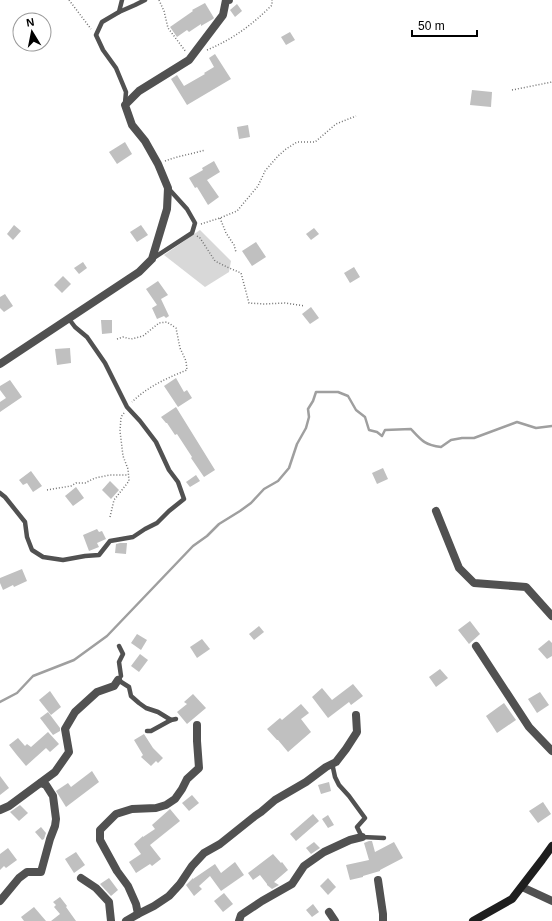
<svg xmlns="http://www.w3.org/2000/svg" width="552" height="921" font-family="Arial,sans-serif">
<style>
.green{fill:#d8d8d8}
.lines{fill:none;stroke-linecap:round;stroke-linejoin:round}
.stream{stroke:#9f9f9f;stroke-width:2.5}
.building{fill:#c0c0c0}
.path{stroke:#737373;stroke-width:1.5;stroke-dasharray:1 2;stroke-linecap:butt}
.lane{stroke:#515151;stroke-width:4.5}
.street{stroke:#515151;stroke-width:8}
.secondary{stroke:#1e1e1e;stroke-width:8}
</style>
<rect width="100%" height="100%" fill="#fff"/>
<path class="green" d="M 200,230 L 231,261 L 229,272 L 205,287 L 164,255 Z"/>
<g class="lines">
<path class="stream" d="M 0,702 L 17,693 L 33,676 L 74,660 L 107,636 L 193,546 L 207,536 L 219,524 L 240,511 L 251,503 L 264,489 L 278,481 L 289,468 L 297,444 L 306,428 L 309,417 L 308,409 L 313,401 L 316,392 L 338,392 L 348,396 L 356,410 L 365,417 L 369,430 L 377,432 L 382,436 L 385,430 L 411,429 C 422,441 425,445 441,447 L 451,440 L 462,438 L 474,438 L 517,422 L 536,428 L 552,426"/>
</g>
<g class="building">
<path d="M 205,3 L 214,18 L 213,19 L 201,26 L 201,24 L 189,32 L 187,30 L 177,37 L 170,27 L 193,11 L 192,10 Z"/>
<path d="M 237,4 L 242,11 L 235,17 L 230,10 Z"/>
<path d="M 290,32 L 295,40 L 286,45 L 281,37 Z"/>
<path d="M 215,54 L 231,79 L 187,105 L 171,79 L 177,75 L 184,86 L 205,74 L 204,73 L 214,67 L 209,58 Z"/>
<path d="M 472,90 L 492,92 L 491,107 L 470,105 Z"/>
<path d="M 248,125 L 250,137 L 239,139 L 237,127 Z"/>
<path d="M 125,142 L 132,154 L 117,164 L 109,152 Z"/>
<path d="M 214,161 L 220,172 L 207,180 L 219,197 L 208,205 L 197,187 L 195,188 L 189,178 L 203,170 L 202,168 Z"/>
<path d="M 14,225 L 21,231 L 13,240 L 7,234 Z"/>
<path d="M 141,225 L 148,235 L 137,242 L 130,232 Z"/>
<path d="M 314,228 L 319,234 L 311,240 L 306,234 Z"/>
<path d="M 256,242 L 266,257 L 252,266 L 242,251 Z"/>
<path d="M 83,262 L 87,268 L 79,274 L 74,268 Z"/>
<path d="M 354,267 L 360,277 L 350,283 L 344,273 Z"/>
<path d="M 63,276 L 71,284 L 62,293 L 54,285 Z"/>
<path d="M 158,281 L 168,295 L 161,299 L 169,316 L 166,318 L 164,316 L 157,319 L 152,308 L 157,305 L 146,289 Z"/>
<path d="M 5,294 L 13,306 L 4,312 L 0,308 L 0,297 Z"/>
<path d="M 311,307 L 319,318 L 310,324 L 302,314 Z"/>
<path d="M 101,320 L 112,320 L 112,333 L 102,334 Z"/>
<path d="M 70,348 L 71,363 L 57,365 L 55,349 Z"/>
<path d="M 176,378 L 184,392 L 187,390 L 192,398 L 178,407 L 164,386 Z"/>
<path d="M 10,380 L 22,397 L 0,412 L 0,402 L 6,398 L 0,390 L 0,386 Z"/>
<path d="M 176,407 L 215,470 L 204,477 L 191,458 L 192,457 L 177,434 L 175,435 L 167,423 L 166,423 L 161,417 Z"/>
<path d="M 383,468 L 388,479 L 377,484 L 372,473 Z"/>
<path d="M 31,471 L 42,486 L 33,492 L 27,483 L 23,485 L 19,480 Z"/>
<path d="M 196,475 L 200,481 L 190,487 L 186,482 Z"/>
<path d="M 110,481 L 119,490 L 111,499 L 102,490 Z"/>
<path d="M 76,487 L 84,498 L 73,506 L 65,496 Z"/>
<path d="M 97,529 L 99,532 L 102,531 L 106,539 L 97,543 L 99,547 L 89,551 L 83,535 Z"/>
<path d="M 120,543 L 127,543 L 126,554 L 115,553 L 116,544 Z"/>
<path d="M 22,569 L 27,581 L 14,587 L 13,585 L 3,590 L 0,583 L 0,578 Z"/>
<path d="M 470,621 L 480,634 L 469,644 L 458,630 Z"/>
<path d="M 259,626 L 264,632 L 254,640 L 249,634 Z"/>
<path d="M 137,634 L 147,640 L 141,650 L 131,643 Z"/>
<path d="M 202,639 L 210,649 L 197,658 L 190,647 Z"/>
<path d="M 549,640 L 552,643 L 552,656 L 547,659 L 538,649 Z"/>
<path d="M 140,654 L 148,660 L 139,672 L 131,666 Z"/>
<path d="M 440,669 L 448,678 L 436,687 L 429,677 Z"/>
<path d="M 353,684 L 363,696 L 351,705 L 349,702 L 328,718 L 312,697 L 322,688 L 332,700 Z"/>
<path d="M 50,691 L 61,707 L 51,715 L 39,700 Z"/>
<path d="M 540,692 L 549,705 L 537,713 L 528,699 Z"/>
<path d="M 193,694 L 206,708 L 187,724 L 177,712 L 187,704 L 184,702 Z"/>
<path d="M 504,703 L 516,720 L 497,733 L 486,716 Z"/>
<path d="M 301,704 L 309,713 L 301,719 L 311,732 L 288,752 L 278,740 L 277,740 L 267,729 L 280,718 L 282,720 Z"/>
<path d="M 48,712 L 60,728 L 60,731 L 53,735 L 40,718 Z"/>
<path d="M 48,732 L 59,744 L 50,752 L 46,748 L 26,766 L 16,754 L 9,745 L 18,738 L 25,746 L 27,744 L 31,747 Z"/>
<path d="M 144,734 L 153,748 L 163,758 L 158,763 L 156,761 L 151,766 L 141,757 L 143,755 L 134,740 Z"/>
<path d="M 92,771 L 99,782 L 66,807 L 56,791 L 68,783 L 71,787 Z"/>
<path d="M 0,776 L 9,788 L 0,795 Z"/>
<path d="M 329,782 L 331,791 L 321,794 L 318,785 Z"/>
<path d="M 192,795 L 199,803 L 189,811 L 182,803 Z"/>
<path d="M 543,802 L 551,814 L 538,823 L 529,811 Z"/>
<path d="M 20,805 L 28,813 L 19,821 L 10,812 Z"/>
<path d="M 170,809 L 180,821 L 150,845 L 161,859 L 152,866 L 150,864 L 136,873 L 129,862 L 141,854 L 134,844 L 143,836 L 143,837 L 155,829 L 152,825 Z"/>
<path d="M 313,814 L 319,821 L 296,841 L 290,834 Z"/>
<path d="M 328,815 L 334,825 L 328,828 L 322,819 Z"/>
<path d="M 41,827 L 46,833 L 44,839 L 42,840 L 35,832 Z"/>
<path d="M 369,841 L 372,841 L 375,852 L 394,842 L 403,858 L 380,870 L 380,871 L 363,876 L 363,877 L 350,880 L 346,865 L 369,860 L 364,843 Z"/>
<path d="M 314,842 L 320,848 L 311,854 L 306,848 Z"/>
<path d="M 8,848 L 17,860 L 6,868 L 4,866 L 0,870 L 0,854 Z"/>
<path d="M 76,852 L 85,865 L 74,873 L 65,859 Z"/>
<path d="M 273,854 L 281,863 L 282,862 L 288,870 L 274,882 L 279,885 L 272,889 L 267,885 L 267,884 L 260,875 L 253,880 L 248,873 Z"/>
<path d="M 235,862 L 244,875 L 221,891 L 210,876 L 199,886 L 202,889 L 194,896 L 186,885 L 193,878 L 193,879 L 215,864 L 221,873 Z"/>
<path d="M 109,878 L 118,890 L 111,896 L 100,884 Z"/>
<path d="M 328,878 L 336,887 L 328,895 L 320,886 Z"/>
<path d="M 224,893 L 233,904 L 223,912 L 214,901 Z"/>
<path d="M 60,897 L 67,906 L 66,907 L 76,921 L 51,921 L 60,914 L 54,907 L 56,905 L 53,902 Z"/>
<path d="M 313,904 L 319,912 L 312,917 L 306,910 Z"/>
<path d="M 34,907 L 46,921 L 24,921 L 21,917 Z"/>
</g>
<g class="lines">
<g class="path">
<path d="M 69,0 L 91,29"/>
<path d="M 159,0 L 164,11 L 168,28 L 186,52"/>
<path d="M 207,50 C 233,39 252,25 272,5 L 272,0"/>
<path d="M 512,90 L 552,82"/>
<path d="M 165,161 C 178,156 192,154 205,150"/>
<path d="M 220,218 L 226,233 L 234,245 L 236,252"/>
<path d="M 201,224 L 220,218 L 237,211 L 258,186 L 265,171 L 278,156 L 286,149 L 297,142 L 315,142 L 336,124 L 356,116"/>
<path d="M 197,236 L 200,238 L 215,261 L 227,267 L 241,273 L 249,303 L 264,304 L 285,303 L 305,306"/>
<path d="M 117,339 L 123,337 L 131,339 L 143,336 L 159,323 L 167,322 L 176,328 L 180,348 L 186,361 L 187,370 C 167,378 147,387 132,402"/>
<path d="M 47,490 L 71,486 L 76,483 L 85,483 L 95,478 L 110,475 L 128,475"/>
<path d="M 110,517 L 114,500 L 129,481 L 128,469 L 123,456 L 120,431 L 121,417 L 124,413"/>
</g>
<g class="lane">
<path d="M 122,0 L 119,12 L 102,22 L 96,35 L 103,50 L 116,68 L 126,92 L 125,103"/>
<path d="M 119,12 L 135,5 L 145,0"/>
<path d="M 152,259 L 192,233 L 195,223 L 187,209 L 168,188"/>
<path d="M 0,493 L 5,497 L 25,522 L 27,537 L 32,550 L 43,557 L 63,560 L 85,556 L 99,555 L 110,541 L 133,537 L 145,529 L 157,523 L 169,511 L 184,499 L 178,482 L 169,470 L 156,442 L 140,421 L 127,407 L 105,363 L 87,337 L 75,327 L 69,319"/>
<path d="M 119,646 L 123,654 L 119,662 L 121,676 L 118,680 L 129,687 L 131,696 L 139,703 L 146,708 L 158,712 L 171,720 L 176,719"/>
<path d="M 147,731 L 151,731 L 171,720"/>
<path d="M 332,763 L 335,777 L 339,785 L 349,796 L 365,818 L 357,827 L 362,837 L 384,838"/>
</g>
<g class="street">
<path d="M 0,364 L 139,272 L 152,259 L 167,209 L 168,188 L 158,164 L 145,141 L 132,125 L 125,105 L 139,91 L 189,60 L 223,15 L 226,0 L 229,0"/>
<path d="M 436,511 L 459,568 L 474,583 L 526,587 L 552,616"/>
<path d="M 476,646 L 529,727 L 552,751"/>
<path d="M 0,810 L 9,806 L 55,772 L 69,752 L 65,729 L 75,712 L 97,692 L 114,686 L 118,680"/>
<path d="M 81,878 L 96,888 L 109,902 L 111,921"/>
<path d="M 378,880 L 383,914 L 383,921"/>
<path d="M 522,887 L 552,901"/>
<path d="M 0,901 L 19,878 L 27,872 L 41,872 L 50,839 L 55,826 L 56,819 L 53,796 L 46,785 L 41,783"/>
<path d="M 329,912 L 335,921"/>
<path d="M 138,914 L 154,906 L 169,896 L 180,884 L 192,866 L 204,853 L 220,844 L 255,816 L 261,812 L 275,800 L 306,782 L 326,767 L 336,762 L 346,749 L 357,732 L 356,715"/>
<path d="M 126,921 L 138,914 L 136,904 L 128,886 L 117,871 L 100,840 L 100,830 L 116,814 L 132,809 L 156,808 L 166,805 L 175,799 L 182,789 L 187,779 L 199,768 L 197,741 L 197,725"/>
<path d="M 239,921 L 241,915 L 262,901 L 292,884 L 304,866 L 324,852 L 350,840 L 362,837"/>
</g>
<path class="secondary" d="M 473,921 L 512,899 L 542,860 L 552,846"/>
</g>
<g transform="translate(32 32) rotate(350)"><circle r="19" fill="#ffffff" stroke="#999999"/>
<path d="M0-3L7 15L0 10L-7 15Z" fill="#000000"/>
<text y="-6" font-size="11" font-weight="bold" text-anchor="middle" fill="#000000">N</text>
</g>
<path d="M412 30v6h65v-6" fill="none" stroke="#000000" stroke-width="2"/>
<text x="418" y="30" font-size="12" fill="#000000" stroke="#ffffff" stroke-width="3" paint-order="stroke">50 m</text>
</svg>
